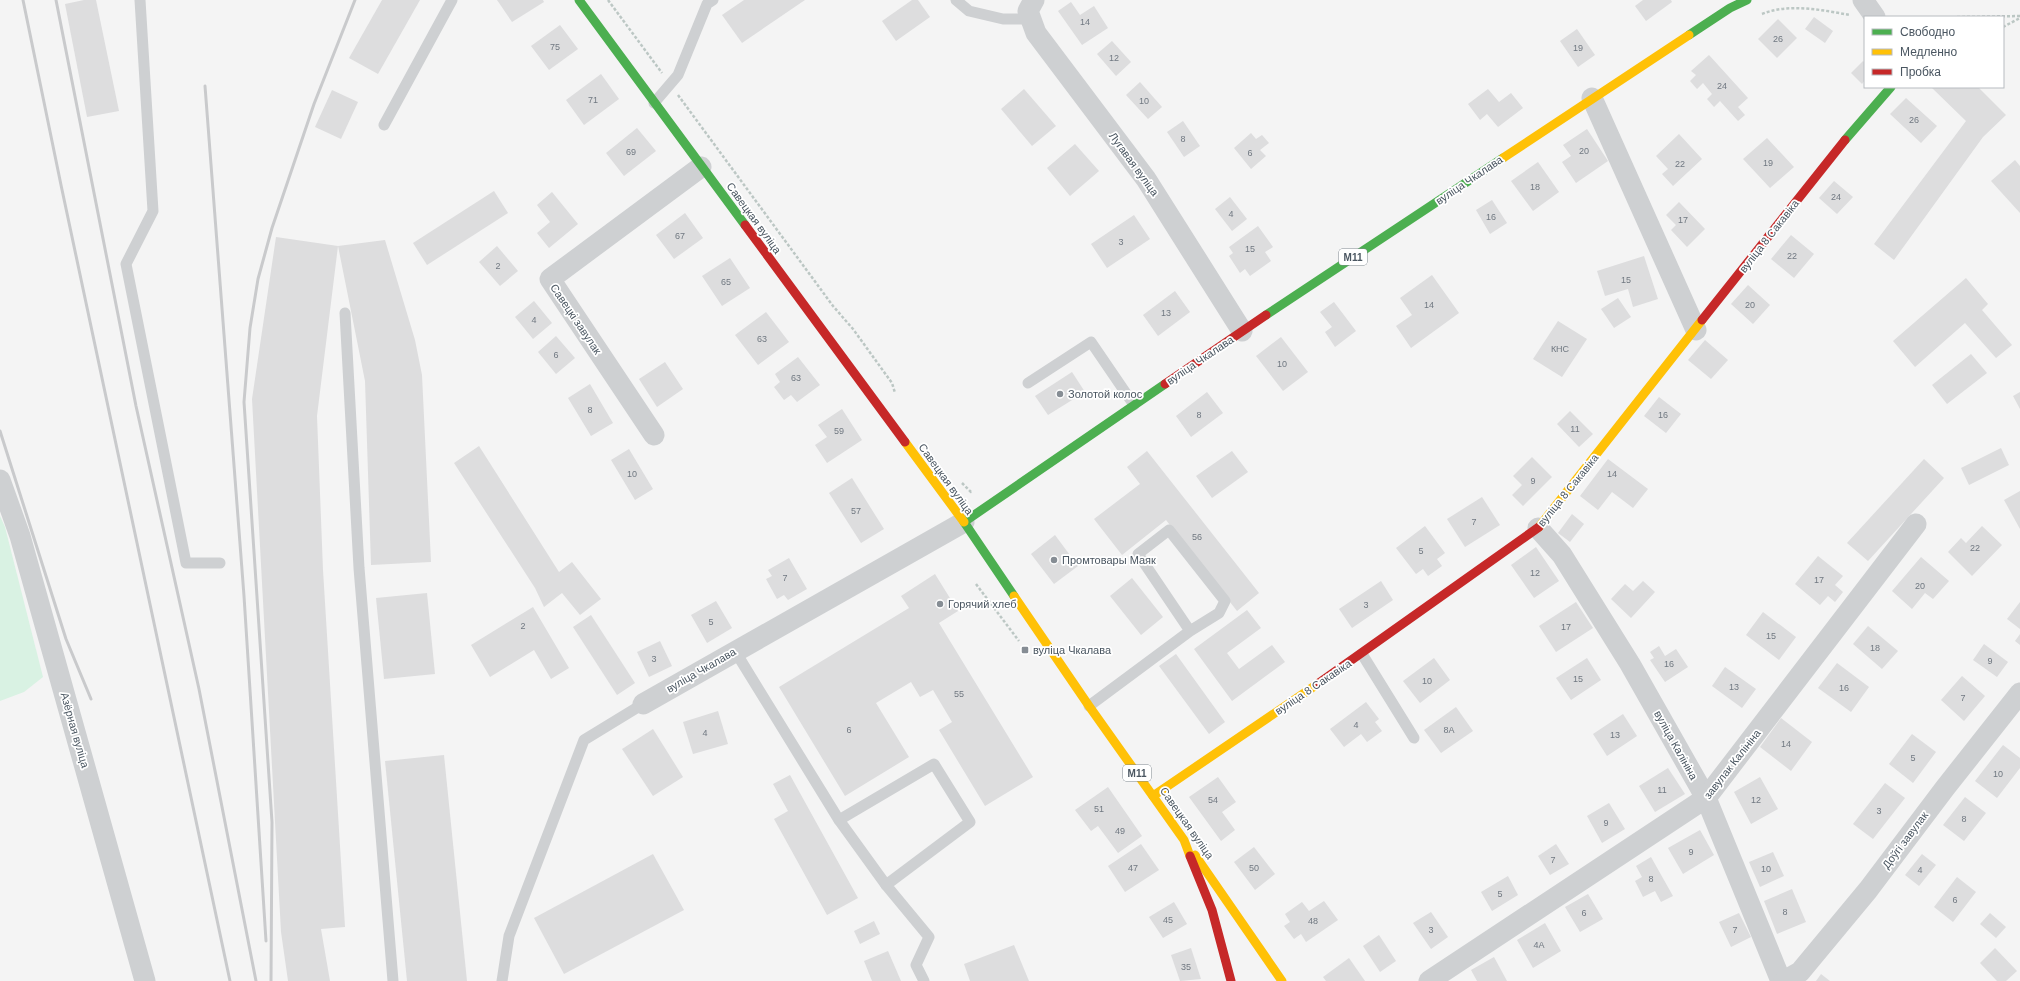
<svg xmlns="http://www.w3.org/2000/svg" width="2020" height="981" font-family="Arial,sans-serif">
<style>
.green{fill:#d9f2e3}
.building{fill:#ddddde}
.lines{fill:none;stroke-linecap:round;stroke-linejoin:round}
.path{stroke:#bcc7c4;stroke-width:2.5;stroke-dasharray:3 2;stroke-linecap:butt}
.lane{stroke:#ced0d2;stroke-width:11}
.street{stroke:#ced0d2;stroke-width:21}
.fast{stroke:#4caf50;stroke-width:9}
.slow{stroke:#ffc107;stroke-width:9}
.jam{stroke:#c62828;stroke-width:9}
.rail{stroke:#c9cacc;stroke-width:3}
.poi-dot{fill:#868d94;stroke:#fff;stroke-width:1.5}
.labels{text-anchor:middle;stroke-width:3.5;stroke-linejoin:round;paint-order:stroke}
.number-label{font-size:9px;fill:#707881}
.shield{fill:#fff;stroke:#808990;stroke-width:1}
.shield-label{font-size:10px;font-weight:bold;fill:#4a5661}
.street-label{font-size:11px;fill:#4a5661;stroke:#fff}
.poi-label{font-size:11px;fill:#4a5661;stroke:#fff;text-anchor:start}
</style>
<rect width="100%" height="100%" fill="#f4f4f4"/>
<path class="green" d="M 0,516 L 5,527 L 43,677 L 24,692 L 0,701 Z"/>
<g class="building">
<path d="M 84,0 L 96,0 L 119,111 L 87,117 L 65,4 Z"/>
<path d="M 382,0 L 420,0 L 378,74 L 349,58 Z"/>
<path d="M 497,0 L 543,0 L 544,2 L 512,22 Z"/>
<path d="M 744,0 L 805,0 L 742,43 L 722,15 Z"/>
<path d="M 912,0 L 918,0 L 930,17 L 896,41 L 882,21 Z"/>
<path d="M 1643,0 L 1671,0 L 1672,2 L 1646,21 L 1635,6 Z"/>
<path d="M 1071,2 L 1080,15 L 1094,6 L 1108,28 L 1082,45 L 1058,11 Z"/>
<path d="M 1814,17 L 1833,31 L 1825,43 L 1805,29 Z"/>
<path d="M 1778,19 L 1797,38 L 1777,58 L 1758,39 Z"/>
<path d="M 560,25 L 578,49 L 549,70 L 531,46 Z"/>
<path d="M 1577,29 L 1595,55 L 1578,67 L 1560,41 Z"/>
<path d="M 1112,41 L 1131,62 L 1116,76 L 1097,54 Z"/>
<path d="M 1709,55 L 1748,98 L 1738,107 L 1745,115 L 1738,121 L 1720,101 L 1714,107 L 1707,99 L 1712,94 L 1703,83 L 1697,89 L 1690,81 L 1696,75 L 1691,71 Z"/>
<path d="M 1863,61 L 1865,63 L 1865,80 L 1862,84 L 1851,73 Z"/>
<path d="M 601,74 L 619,99 L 584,125 L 566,100 Z"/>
<path d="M 1140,82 L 1162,107 L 1148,119 L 1126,95 Z"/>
<path d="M 1931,87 L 1978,87 L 2006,115 L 1983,137 L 1894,260 L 1874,244 L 1966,121 Z"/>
<path d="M 1024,89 L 1056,126 L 1032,146 L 1001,109 Z"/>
<path d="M 1488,89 L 1499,102 L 1511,93 L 1523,108 L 1498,127 L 1487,114 L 1480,120 L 1468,104 Z"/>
<path d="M 332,90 L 358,102 L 341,139 L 315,127 Z"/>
<path d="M 1906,98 L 1937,126 L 1921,143 L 1890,114 Z"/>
<path d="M 1183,121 L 1200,146 L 1184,157 L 1167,132 Z"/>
<path d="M 637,128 L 656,151 L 624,176 L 606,153 Z"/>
<path d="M 1587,129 L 1608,161 L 1576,183 L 1562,162 L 1571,156 L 1563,145 Z"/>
<path d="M 1251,133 L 1256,139 L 1262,135 L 1269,143 L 1260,150 L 1266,156 L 1251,169 L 1234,148 Z"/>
<path d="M 1679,134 L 1702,159 L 1673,186 L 1662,174 L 1668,169 L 1656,156 Z"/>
<path d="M 1767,138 L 1794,167 L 1770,188 L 1743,159 Z"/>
<path d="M 1075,144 L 1099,171 L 1070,196 L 1047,168 Z"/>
<path d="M 2015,160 L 2020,166 L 2020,213 L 1991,181 Z"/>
<path d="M 1538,162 L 1559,192 L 1533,211 L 1511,181 Z"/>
<path d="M 1834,181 L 1853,197 L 1837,214 L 1819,198 Z"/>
<path d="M 494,191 L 508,213 L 427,265 L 413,243 Z"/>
<path d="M 552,192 L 578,224 L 549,248 L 537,233 L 550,222 L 537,205 Z"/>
<path d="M 1230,197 L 1247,219 L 1232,231 L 1215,209 Z"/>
<path d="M 1492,200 L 1507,223 L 1490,234 L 1476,210 Z"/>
<path d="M 1679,202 L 1705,229 L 1687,247 L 1671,230 L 1676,225 L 1666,215 Z"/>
<path d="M 685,213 L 703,238 L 674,259 L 656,235 Z"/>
<path d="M 1134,215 L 1150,239 L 1107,268 L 1091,244 Z"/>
<path d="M 1258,226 L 1273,247 L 1265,252 L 1271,261 L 1250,276 L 1245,269 L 1240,273 L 1229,256 L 1233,253 L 1229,247 Z"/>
<path d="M 1791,235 L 1814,254 L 1794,278 L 1771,259 Z"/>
<path d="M 276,237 L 338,246 L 385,240 L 415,340 L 422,375 L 431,562 L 371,565 L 365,381 L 338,246 L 317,416 L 323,570 L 345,927 L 321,929 L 330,981 L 288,981 L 281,932 L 252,399 Z"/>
<path d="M 497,246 L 518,271 L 500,286 L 479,262 Z"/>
<path d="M 1644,256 L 1658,299 L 1633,307 L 1628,289 L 1605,296 L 1597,271 Z"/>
<path d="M 730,258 L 750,288 L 722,306 L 702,276 Z"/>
<path d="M 1432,275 L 1459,313 L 1411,348 L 1396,326 L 1412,315 L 1400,298 Z"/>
<path d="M 1966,278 L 1988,304 L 1982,310 L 2012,345 L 1996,358 L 1965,323 L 1915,367 L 1893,341 Z"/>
<path d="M 1748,285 L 1770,305 L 1753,324 L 1731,304 Z"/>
<path d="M 1175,291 L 1190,312 L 1158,336 L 1143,315 Z"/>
<path d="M 1618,298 L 1631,317 L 1614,328 L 1601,309 Z"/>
<path d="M 534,301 L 552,323 L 533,339 L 515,317 Z"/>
<path d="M 1334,302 L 1356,331 L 1335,347 L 1325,332 L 1332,327 L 1320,312 Z"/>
<path d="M 766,312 L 789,342 L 758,365 L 735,335 Z"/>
<path d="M 1558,321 L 1587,339 L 1562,377 L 1533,359 Z"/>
<path d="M 556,336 L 575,358 L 556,374 L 538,352 Z"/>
<path d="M 1281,337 L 1308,372 L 1283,391 L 1256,356 Z"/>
<path d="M 1705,340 L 1728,360 L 1711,379 L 1688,360 Z"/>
<path d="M 1971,354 L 1987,373 L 1947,404 L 1932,385 Z"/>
<path d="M 798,357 L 820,385 L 797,402 L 791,395 L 784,400 L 774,387 L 780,382 L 775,374 Z"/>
<path d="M 665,362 L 683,389 L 657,407 L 639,379 Z"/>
<path d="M 1072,372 L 1085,392 L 1048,415 L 1035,396 Z"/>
<path d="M 590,384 L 613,423 L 591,436 L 568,398 Z"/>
<path d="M 1207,392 L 1223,413 L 1191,437 L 1176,416 Z"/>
<path d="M 2020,392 L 2020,409 L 2013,396 Z"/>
<path d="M 1659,397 L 1681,414 L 1666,433 L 1644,416 Z"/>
<path d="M 842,409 L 862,440 L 827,463 L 815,445 L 827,437 L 818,425 Z"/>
<path d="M 1570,411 L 1593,434 L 1579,447 L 1557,424 Z"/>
<path d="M 479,446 L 559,572 L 572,562 L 601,599 L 580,615 L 562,593 L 544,607 L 535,588 L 454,463 Z"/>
<path d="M 2001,448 L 2009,465 L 1969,485 L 1961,468 Z"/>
<path d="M 629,449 L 653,489 L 635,500 L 611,460 Z"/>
<path d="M 1147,451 L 1259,593 L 1237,611 L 1166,520 L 1122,555 L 1094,519 L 1140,484 L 1127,467 Z"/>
<path d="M 1232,451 L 1248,472 L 1212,498 L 1196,476 Z"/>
<path d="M 1532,457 L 1552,477 L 1523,506 L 1512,495 L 1522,485 L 1513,476 Z"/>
<path d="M 1608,459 L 1648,489 L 1633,508 L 1612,492 L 1598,510 L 1580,496 Z"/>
<path d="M 1924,459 L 1944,478 L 1868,561 L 1847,543 Z"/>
<path d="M 852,478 L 884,529 L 861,543 L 829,493 Z"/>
<path d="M 2020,491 L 2020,529 L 2004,500 Z"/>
<path d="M 1482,497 L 1500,525 L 1465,547 L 1447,519 Z"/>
<path d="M 1572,514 L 1584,524 L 1570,542 L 1558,533 Z"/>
<path d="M 1425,526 L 1445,553 L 1437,559 L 1442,566 L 1428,576 L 1423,569 L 1416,574 L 1396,548 Z"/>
<path d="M 1982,526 L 2002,545 L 1972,576 L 1948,552 L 1961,538 L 1966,543 Z"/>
<path d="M 1055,535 L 1078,566 L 1054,584 L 1031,554 Z"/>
<path d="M 1536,547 L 1559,581 L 1534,598 L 1511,565 Z"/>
<path d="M 1818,556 L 1843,576 L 1835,585 L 1843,592 L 1835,602 L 1828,596 L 1820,605 L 1795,584 Z"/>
<path d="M 1921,557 L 1949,581 L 1933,599 L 1925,593 L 1912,609 L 1892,591 Z"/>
<path d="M 789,558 L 807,589 L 788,600 L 784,595 L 777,599 L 766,579 L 772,576 L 768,570 Z"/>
<path d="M 935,574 L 958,611 L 939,623 L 1033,777 L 985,806 L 939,730 L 952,722 L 933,690 L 920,697 L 911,682 L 876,703 L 909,757 L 845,796 L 779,687 L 909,608 L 901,596 Z"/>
<path d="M 1132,578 L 1163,617 L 1141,635 L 1110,596 Z"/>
<path d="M 1381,581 L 1393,600 L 1352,628 L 1339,609 Z"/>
<path d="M 1643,581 L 1655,592 L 1631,618 L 1611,599 L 1625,584 L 1633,591 Z"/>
<path d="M 427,593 L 435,674 L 384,679 L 376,598 Z"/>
<path d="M 716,601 L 732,628 L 707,643 L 691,615 Z"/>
<path d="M 1576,602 L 1593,628 L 1556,652 L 1539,626 Z"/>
<path d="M 2020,602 L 2020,629 L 2007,619 Z"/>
<path d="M 533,607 L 569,668 L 551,679 L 534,650 L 490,677 L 471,645 Z"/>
<path d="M 1247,610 L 1261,628 L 1227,653 L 1239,669 L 1272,645 L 1285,662 L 1232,701 L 1194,649 Z"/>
<path d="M 1763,612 L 1796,637 L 1779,660 L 1746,635 Z"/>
<path d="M 591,615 L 635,683 L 617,695 L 573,627 Z"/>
<path d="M 1868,626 L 1898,651 L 1882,669 L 1853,644 Z"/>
<path d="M 2020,634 L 2020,645 L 2015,641 Z"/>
<path d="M 660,641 L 672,666 L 649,677 L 637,652 Z"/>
<path d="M 1984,644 L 2008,662 L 1997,677 L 1973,660 Z"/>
<path d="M 1659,646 L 1665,656 L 1676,649 L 1688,667 L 1665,682 L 1650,660 L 1654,658 L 1650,652 Z"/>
<path d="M 1176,654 L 1225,722 L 1209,734 L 1159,666 Z"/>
<path d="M 1434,658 L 1450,680 L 1420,703 L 1403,681 Z"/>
<path d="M 1587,658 L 1601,680 L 1571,700 L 1556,678 Z"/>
<path d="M 1837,663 L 1869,687 L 1851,712 L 1818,688 Z"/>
<path d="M 1725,667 L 1756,689 L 1742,708 L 1712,686 Z"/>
<path d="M 1962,676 L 1985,696 L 1964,721 L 1941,700 Z"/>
<path d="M 1366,702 L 1379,719 L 1375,722 L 1382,731 L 1367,742 L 1361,734 L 1344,747 L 1330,729 Z"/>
<path d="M 1456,707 L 1473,731 L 1441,753 L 1424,730 Z"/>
<path d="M 718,711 L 728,744 L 693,754 L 683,722 Z"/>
<path d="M 1623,714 L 1637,736 L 1607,756 L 1593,734 Z"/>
<path d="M 1781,718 L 1812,742 L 1791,771 L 1760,747 Z"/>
<path d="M 653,729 L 683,777 L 653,796 L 622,749 Z"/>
<path d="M 1912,734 L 1936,752 L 1913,783 L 1889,764 Z"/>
<path d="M 2003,745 L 2020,758 L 2020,768 L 1997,798 L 1975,781 Z"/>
<path d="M 444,755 L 467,981 L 407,981 L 385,761 Z"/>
<path d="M 1668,768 L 1685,794 L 1655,812 L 1639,786 Z"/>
<path d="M 790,775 L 858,898 L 827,915 L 774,819 L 788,811 L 773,784 Z"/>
<path d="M 1218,777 L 1236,802 L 1222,812 L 1235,830 L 1221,841 L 1189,797 Z"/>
<path d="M 1760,777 L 1778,809 L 1751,824 L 1734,792 Z"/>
<path d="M 1885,783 L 1905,798 L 1873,839 L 1853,824 Z"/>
<path d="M 1108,787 L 1142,836 L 1118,853 L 1098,826 L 1091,831 L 1075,810 Z"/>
<path d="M 1965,797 L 1986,813 L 1964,841 L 1943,825 Z"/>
<path d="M 1609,803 L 1625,829 L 1602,843 L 1587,816 Z"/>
<path d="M 1700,830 L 1714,855 L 1683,874 L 1668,848 Z"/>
<path d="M 1141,844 L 1159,870 L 1125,892 L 1108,866 Z"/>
<path d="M 1556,844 L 1569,864 L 1550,875 L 1538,856 Z"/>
<path d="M 1254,847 L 1275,874 L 1255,890 L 1234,862 Z"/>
<path d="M 1773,852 L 1784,876 L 1760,887 L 1749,862 Z"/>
<path d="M 653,854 L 684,910 L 564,974 L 534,918 Z"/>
<path d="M 1922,854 L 1936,865 L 1919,886 L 1905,875 Z"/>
<path d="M 1651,857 L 1673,896 L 1661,902 L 1655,891 L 1643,897 L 1635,881 L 1642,877 L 1636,866 Z"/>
<path d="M 1508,876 L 1518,895 L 1492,911 L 1481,892 Z"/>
<path d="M 1957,877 L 1976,892 L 1953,922 L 1934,907 Z"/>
<path d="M 1792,889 L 1806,922 L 1777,934 L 1764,901 Z"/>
<path d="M 1588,894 L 1603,919 L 1580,932 L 1565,907 Z"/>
<path d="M 1324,901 L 1338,920 L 1306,942 L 1301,934 L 1294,939 L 1284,926 L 1290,922 L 1285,914 L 1302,902 L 1309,911 Z"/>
<path d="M 1174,902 L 1187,924 L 1163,938 L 1149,917 Z"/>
<path d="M 1431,912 L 1448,937 L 1431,949 L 1413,923 Z"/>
<path d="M 1739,913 L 1751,937 L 1731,947 L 1719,922 Z"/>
<path d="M 1990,913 L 2006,927 L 1996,938 L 1980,924 Z"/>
<path d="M 874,921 L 880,934 L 860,944 L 854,931 Z"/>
<path d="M 1545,923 L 1561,951 L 1533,968 L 1517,940 Z"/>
<path d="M 1379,935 L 1396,961 L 1380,972 L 1363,946 Z"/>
<path d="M 1014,945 L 1029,981 L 970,981 L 964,964 Z"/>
<path d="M 1191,948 L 1201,979 L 1180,981 L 1171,955 Z"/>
<path d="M 1995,948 L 2017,971 L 2006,981 L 1997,981 L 1980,963 Z"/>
<path d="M 888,951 L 901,981 L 872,981 L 864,961 Z"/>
<path d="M 1494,957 L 1507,981 L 1477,981 L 1471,970 Z"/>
<path d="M 1349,958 L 1365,981 L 1326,981 L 1323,977 Z"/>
<path d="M 1821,974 L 1830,981 L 1816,981 Z"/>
</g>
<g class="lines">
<g class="path">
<path d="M 608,0 L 662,73"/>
<path d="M 1762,14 C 1789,3 1822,10 1850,15"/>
<path d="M 1957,17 L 2020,16"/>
<path d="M 2003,27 L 2020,18"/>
<path d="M 678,95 L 833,306 L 853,329 L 892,383 L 895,393"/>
<path d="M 962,483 L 971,492 L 973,491"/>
<path d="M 976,584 L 1019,641"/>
</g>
<g class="lane">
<path d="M 140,0 L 153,211 L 126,264 L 186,563 L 220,563"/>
<path d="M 956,0 L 969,11 L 1003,19 L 1031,19"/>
<path d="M 654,103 L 678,75 L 707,4 L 713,0"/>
<path d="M 384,125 L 452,0"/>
<path d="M 345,313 L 359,568 L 393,981"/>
<path d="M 1028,383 L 1091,342 L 1134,405"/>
<path d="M 735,651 L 839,820 L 934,764 L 970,822 L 886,885 L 929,937 L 916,965 L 924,981"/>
<path d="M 1362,654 L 1414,738"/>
<path d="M 1089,706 L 1190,631 L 1219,613 L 1225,601 L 1169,530 L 1138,554 L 1190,631"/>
<path d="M 839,820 L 886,885"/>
<path d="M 502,981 L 509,936 L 584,740 L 643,704"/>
</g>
<g class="street">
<path d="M 1034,0 L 1028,11 L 1036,33 L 1146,179 L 1242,331"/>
<path d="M 1863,0 L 1875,17"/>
<path d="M 1592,98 L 1696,330"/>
<path d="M 654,435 L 550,279 L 701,167"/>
<path d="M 0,480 L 20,536 L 145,981"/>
<path d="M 1538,528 L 1562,555 L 1630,664 L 1706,798 L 1781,981"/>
<path d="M 643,704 L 964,522"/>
<path d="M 1429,981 L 1706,798 L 1916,524"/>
<path d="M 1784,981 L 1800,972 L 1868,890 L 1945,788 L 2020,693"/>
</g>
<g class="fast">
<path d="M 579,0 L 745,225"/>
<path d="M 1689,35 L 1730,8 L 1747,0"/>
<path d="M 1845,140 L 1891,87"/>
<path d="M 1266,315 L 1503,158"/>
<path d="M 1014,596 L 964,522 L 1165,384"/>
</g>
<g class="slow">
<path d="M 1503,158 L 1689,35"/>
<path d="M 905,442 L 964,522"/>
<path d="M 1539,527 L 1702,320"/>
<path d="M 1014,596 L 1089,706 L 1184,840 L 1190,856"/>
<path d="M 1153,796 L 1319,683"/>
<path d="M 1195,855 L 1282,981"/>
</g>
<g class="jam">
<path d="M 745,225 L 905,442"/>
<path d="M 1702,320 L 1845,140"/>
<path d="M 1165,384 L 1266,315"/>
<path d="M 1319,683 L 1539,527"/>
<path d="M 1190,856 L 1212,910 L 1231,981"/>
</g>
<g class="rail">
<path d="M 23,0 L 61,185 L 230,981"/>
<path d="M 56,0 L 136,406 L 199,689 L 256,981"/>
<path d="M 205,86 L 244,596 L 266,941"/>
<path d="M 0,431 L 66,639 L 91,699"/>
<path d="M 271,981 L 272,822 L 244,402 L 250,328 L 258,279 L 272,228 L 314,104 L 355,0"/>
</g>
</g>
<g class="poi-dot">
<circle cx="1060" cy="394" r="4"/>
<circle cx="1054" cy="560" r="4"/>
<circle cx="940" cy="604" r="4"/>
<rect x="1021" y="646" width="8" height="8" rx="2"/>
</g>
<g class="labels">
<g class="number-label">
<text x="1085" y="25">14</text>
<text x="1778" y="42">26</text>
<text x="555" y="50">75</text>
<text x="1578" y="51">19</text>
<text x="1114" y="61">12</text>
<text x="1722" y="89">24</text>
<text x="593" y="103">71</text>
<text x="1144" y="104">10</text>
<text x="1914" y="123">26</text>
<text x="1183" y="142">8</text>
<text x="1584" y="154">20</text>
<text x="631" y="155">69</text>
<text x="1250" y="156">6</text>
<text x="1768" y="166">19</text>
<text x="1680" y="167">22</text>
<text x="1535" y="190">18</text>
<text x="1836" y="200">24</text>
<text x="1231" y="217">4</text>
<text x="1491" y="220">16</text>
<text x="1683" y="223">17</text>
<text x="680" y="239">67</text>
<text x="1121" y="245">3</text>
<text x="1250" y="252">15</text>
<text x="1792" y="259">22</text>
<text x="498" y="269">2</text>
<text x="1626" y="283">15</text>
<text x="726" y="285">65</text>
<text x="1429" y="308">14</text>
<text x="1750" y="308">20</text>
<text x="1166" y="316">13</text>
<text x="534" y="323">4</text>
<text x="762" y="342">63</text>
<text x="1560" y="352">КНС</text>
<text x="556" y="358">6</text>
<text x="1282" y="367">10</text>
<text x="796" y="381">63</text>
<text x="590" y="413">8</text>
<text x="1199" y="418">8</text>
<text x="1663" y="418">16</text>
<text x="1575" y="432">11</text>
<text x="839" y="434">59</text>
<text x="632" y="477">10</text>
<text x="1612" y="477">14</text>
<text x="1533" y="484">9</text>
<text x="856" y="514">57</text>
<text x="1474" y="525">7</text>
<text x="1197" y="540">56</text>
<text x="1975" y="551">22</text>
<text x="1421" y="554">5</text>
<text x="1535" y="576">12</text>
<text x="785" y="581">7</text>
<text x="1819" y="583">17</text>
<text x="1920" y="589">20</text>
<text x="1366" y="608">3</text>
<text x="711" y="625">5</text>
<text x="523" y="629">2</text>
<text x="1566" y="630">17</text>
<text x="1771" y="639">15</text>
<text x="1875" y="651">18</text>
<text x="654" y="662">3</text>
<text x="1990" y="664">9</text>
<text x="1669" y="667">16</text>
<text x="1578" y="682">15</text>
<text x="1427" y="684">10</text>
<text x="1734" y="690">13</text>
<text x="1844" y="691">16</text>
<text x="959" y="697">55</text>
<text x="1963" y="701">7</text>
<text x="1356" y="728">4</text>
<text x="849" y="733">6</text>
<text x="1449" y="733">8А</text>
<text x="705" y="736">4</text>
<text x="1615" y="738">13</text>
<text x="1786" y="747">14</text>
<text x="1913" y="761">5</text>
<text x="1998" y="777">10</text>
<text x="1662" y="793">11</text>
<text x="1213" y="803">54</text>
<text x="1756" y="803">12</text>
<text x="1099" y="812">51</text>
<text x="1879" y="814">3</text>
<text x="1964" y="822">8</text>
<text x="1606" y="826">9</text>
<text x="1120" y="834">49</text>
<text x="1691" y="855">9</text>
<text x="1553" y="863">7</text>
<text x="1133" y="871">47</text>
<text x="1254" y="871">50</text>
<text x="1766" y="872">10</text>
<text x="1920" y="873">4</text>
<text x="1651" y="882">8</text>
<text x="1500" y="897">5</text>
<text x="1955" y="903">6</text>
<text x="1785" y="915">8</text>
<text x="1584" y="916">6</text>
<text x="1168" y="923">45</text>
<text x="1313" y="924">48</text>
<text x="1431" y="933">3</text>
<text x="1735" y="933">7</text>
<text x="1539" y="948">4А</text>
<text x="1186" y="970">35</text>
</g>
<g class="shield">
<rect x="1339" y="249" width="28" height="16" rx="3"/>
<rect x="1123" y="765" width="28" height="16" rx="3"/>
</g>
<g class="shield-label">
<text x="1353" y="261">М11</text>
<text x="1137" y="777">М11</text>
</g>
<g class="street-label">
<text transform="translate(1134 164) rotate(54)" y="4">Лугавая вуліца</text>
<text transform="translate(1469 180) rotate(-34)" y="4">вуліца Чкалава</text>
<text transform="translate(754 218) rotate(54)" y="4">Савецкая вуліца</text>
<text transform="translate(1769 236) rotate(-52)" y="4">вуліца 8 Сакавіка</text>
<text transform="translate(576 319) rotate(56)" y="4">Савецкі завулак</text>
<text transform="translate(1200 360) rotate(-34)" y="4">вуліца Чкалава</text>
<text transform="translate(946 479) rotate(54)" y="4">Савецкая вуліца</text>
<text transform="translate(1568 490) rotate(-51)" y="4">вуліца 8 Сакавіка</text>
<text transform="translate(701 670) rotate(-30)" y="4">вуліца Чкалава</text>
<text transform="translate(1313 687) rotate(-34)" y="4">вуліца 8 Сакавіка</text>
<text transform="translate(75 730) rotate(74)" y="4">Азёрная вуліца</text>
<text transform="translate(1676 745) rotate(61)" y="4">вуліца Калініна</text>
<text transform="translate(1732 764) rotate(-52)" y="4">завулак Калініна</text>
<text transform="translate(1187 823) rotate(55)" y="4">Савецкая вуліца</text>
<text transform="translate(1905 840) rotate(-53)" y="4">Доўгі завулак</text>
</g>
<g class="poi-label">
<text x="1068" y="398">Золотой колос</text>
<text x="1062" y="564">Промтовары Маяк</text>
<text x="948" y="608">Горячий хлеб</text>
<text x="1033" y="654">вуліца Чкалава</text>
</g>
</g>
<rect x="1864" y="16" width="140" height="72" fill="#ffffff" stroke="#b7bbc0"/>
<rect x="1872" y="29" width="20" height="6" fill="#4caf50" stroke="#b7bbc0"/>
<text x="1900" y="36" font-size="12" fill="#4a5661">Свободно</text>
<rect x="1872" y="49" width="20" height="6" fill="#ffc107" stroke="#b7bbc0"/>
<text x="1900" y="56" font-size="12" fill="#4a5661">Медленно</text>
<rect x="1872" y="69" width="20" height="6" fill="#c62828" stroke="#b7bbc0"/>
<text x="1900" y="76" font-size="12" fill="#4a5661">Пробка</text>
</svg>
